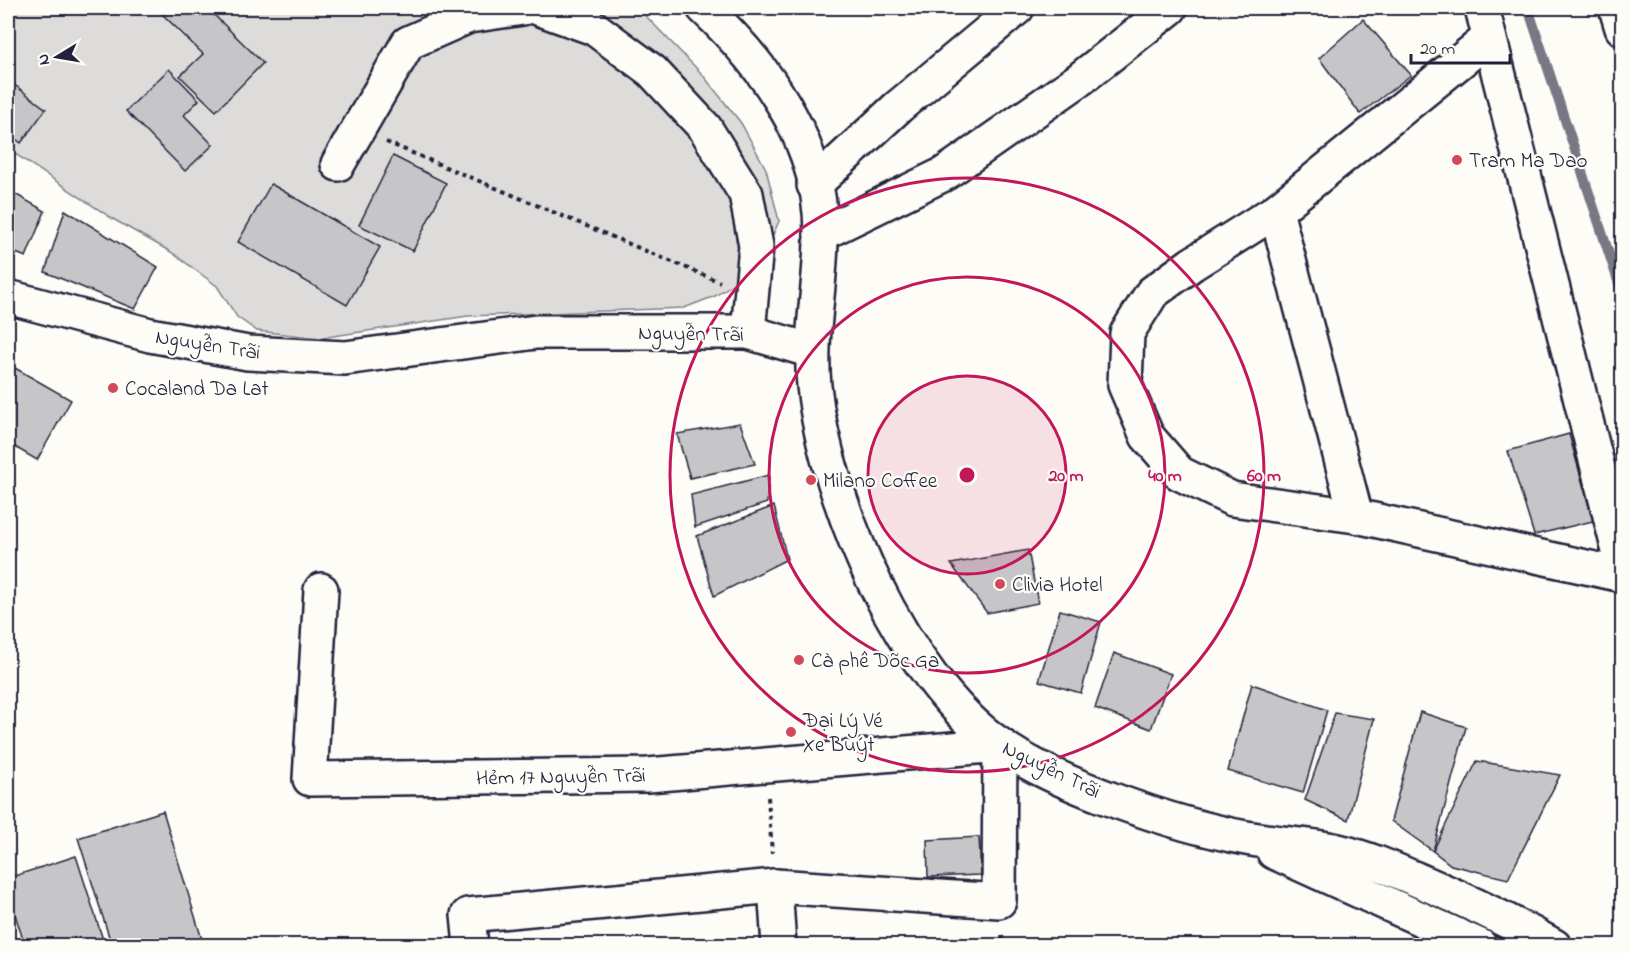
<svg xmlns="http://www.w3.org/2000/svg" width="1630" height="953" font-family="'Indie Flower',sans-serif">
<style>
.green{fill:#dddcdb;stroke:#807f8b;stroke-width:1.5}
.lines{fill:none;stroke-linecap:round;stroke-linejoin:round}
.stream{stroke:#787885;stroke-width:10}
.building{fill:#c6c6c8;stroke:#22223b;stroke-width:1.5}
.minor-casing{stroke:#22223b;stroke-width:38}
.major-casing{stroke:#22223b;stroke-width:38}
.path{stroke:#22223b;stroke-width:4;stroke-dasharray:4.5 4.5;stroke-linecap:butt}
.minor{stroke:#fdfcf7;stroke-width:33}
.major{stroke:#fdfcf7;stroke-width:33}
.ring{fill:none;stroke:#c2185b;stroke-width:3}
.poi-dot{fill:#d1495b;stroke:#fdfcf7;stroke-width:2}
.labels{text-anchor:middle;stroke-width:4.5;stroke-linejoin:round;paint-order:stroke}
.poi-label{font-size:21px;fill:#22223b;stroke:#fdfcf7;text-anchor:start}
.street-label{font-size:21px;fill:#22223b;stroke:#fdfcf7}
.centre{fill:#c2185b;stroke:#fdfcf7;stroke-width:3}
.ring-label{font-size:18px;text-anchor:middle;font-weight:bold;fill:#c2185b;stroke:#fdfcf7;stroke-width:4.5;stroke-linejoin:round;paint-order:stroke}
</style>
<rect width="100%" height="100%" fill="#fdfcf7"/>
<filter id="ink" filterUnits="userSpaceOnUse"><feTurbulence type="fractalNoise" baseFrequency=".0167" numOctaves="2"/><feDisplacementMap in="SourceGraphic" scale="12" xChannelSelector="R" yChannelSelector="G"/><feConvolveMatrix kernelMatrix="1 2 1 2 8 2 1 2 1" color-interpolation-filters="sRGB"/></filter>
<g filter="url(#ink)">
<path class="green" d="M 8,8 L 638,8 L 702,74 L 741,123 L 766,169 L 779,221 L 764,256 L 742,278 L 715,296 L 684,308 L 468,316 L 320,338 L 257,331 L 237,317 L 217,286 L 171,252 L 113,219 L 8,149 Z"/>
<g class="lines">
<path class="stream" d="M 1528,8 L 1622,293"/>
</g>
<g class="building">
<path d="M 156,8 L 207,8 L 263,63 L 216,111 L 180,76 L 203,54 Z"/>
<path d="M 1363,19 L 1411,75 L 1360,114 L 1319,58 Z"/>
<path d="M 169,69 L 199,100 L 184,115 L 213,145 L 185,171 L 126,111 Z"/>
<path d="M 8,80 L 46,109 L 21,143 L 8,133 Z"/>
<path d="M 393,156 L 446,183 L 413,251 L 359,225 Z"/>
<path d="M 271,184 L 380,247 L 347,305 L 238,242 Z"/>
<path d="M 8,190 L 45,211 L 26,257 L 8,250 Z"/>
<path d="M 65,210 L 158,267 L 135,309 L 45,272 Z"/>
<path d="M 8,364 L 71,400 L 37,460 L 8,443 Z"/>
<path d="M 740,423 L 755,464 L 690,478 L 677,434 Z"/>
<path d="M 1569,434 L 1593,521 L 1534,535 L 1508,451 Z"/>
<path d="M 769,475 L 767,503 L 695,527 L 691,495 Z"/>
<path d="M 774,506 L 787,559 L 714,596 L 697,536 Z"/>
<path d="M 1028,550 L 1038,603 L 987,613 L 951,564 Z"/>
<path d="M 1060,610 L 1101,622 L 1081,693 L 1039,681 Z"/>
<path d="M 1114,653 L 1171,674 L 1151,729 L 1095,708 Z"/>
<path d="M 1252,684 L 1327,710 L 1303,793 L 1228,771 Z"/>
<path d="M 1420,712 L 1466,727 L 1433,851 L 1391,821 Z"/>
<path d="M 1335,713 L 1374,719 L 1348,820 L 1305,800 Z"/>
<path d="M 1477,761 L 1560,775 L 1508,879 L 1451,865 L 1433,851 Z"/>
<path d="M 163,811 L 204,946 L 112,946 L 78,838 Z"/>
<path d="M 979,837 L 981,875 L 928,877 L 927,840 Z"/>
<path d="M 76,856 L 105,946 L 25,946 L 8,892 L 8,878 Z"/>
</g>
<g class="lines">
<g class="minor-casing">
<g id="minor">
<path d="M 538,8 L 594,28 L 652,71 L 705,128 L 746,194 L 756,246 L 748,332"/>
<path d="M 1482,8 L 1622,563"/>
<path d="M 1616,8 L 1622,28"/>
<path d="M 1489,38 L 1276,211 L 1356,516 L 1622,575"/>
<path d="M 338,164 L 408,43 L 469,16 L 523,8"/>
<path d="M 814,185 L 898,107 L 1017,8"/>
<path d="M 1276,211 L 1192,264 L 1152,293 L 1127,333 L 1125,385 L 1147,436 L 1179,473 L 1232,499 L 1356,516"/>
<path d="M 821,234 L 944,174 L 1080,79 L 1170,8"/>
<path d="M 8,297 L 150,335 L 248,353 L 345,358 L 536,332 L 748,332 L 812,351"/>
<path d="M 321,590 L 310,779 L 648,775 L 1000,745 L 999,901 L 775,886 L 468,915 L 471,946"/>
<path d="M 775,886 L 779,946"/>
</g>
</g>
<g class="major-casing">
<g id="major">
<path d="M 704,8 C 768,68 822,144 821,236 C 821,286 809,335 814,386 C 826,501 903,679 1000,745 C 1058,786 1176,825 1246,838 C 1277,844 1308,844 1338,851 C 1368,858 1397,871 1425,883 C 1470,902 1512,922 1554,946"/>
<path d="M 1274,852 L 1480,946"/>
</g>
</g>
<g class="path">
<path d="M 386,142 L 720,282"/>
<path d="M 768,797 L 772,853"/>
<path d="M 1002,935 L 1003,946"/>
</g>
<use href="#minor" class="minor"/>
<use href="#major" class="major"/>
</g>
</g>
<circle cx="967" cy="475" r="99" fill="#c2185b" fill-opacity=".12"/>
<g class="ring">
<circle cx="967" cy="475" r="99"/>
<circle cx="967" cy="475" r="198"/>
<circle cx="967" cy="475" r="297"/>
</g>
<g class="poi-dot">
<circle cx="1457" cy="160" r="6"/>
<circle cx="113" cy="388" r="6"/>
<circle cx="811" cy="480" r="6"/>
<circle cx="1000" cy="584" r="6"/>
<circle cx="799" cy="660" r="6"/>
<circle cx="791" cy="732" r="6"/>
</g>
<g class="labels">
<g class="poi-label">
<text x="1469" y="167">Tram Ma Dao</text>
<text x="125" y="395">Cocaland Da Lat</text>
<text x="823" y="487">Milano Coffee</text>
<text x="1012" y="591">Clivia Hotel</text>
<text x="811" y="667">Cà phê Dõc Ga</text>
<text x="803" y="727">Đại Lý Vé<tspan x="803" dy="24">Xe Buýt</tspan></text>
</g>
<g class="street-label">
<text transform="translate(691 333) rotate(1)" y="7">Nguyễn Trãi</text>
<text transform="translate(208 344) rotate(9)" y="7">Nguyễn Trãi</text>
<text transform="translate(1052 769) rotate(26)" y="7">Nguyễn Trãi</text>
<text transform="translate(561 776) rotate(-1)" y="7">Hẻm 17 Nguyễn Trãi</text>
</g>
</g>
<circle cx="967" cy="475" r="9" class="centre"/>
<g class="ring-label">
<text x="1066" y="481">20 m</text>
<text x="1165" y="481">40 m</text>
<text x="1264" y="481">60 m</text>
</g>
<rect width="1630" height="953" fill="none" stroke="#fdfcf7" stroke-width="30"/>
<rect x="15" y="15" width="1600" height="923" fill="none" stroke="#22223b" stroke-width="2" filter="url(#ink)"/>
<g transform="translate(57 57) rotate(259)" stroke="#fdfcf7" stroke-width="4.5" paint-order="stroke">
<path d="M0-4.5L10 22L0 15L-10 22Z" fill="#22223b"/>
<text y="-9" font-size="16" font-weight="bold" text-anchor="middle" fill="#22223b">N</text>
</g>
<path d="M1411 54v9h99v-9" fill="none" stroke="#22223b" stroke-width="3"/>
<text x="1420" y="54" font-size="18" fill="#22223b" stroke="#fdfcf7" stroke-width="4.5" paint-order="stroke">20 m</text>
</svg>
